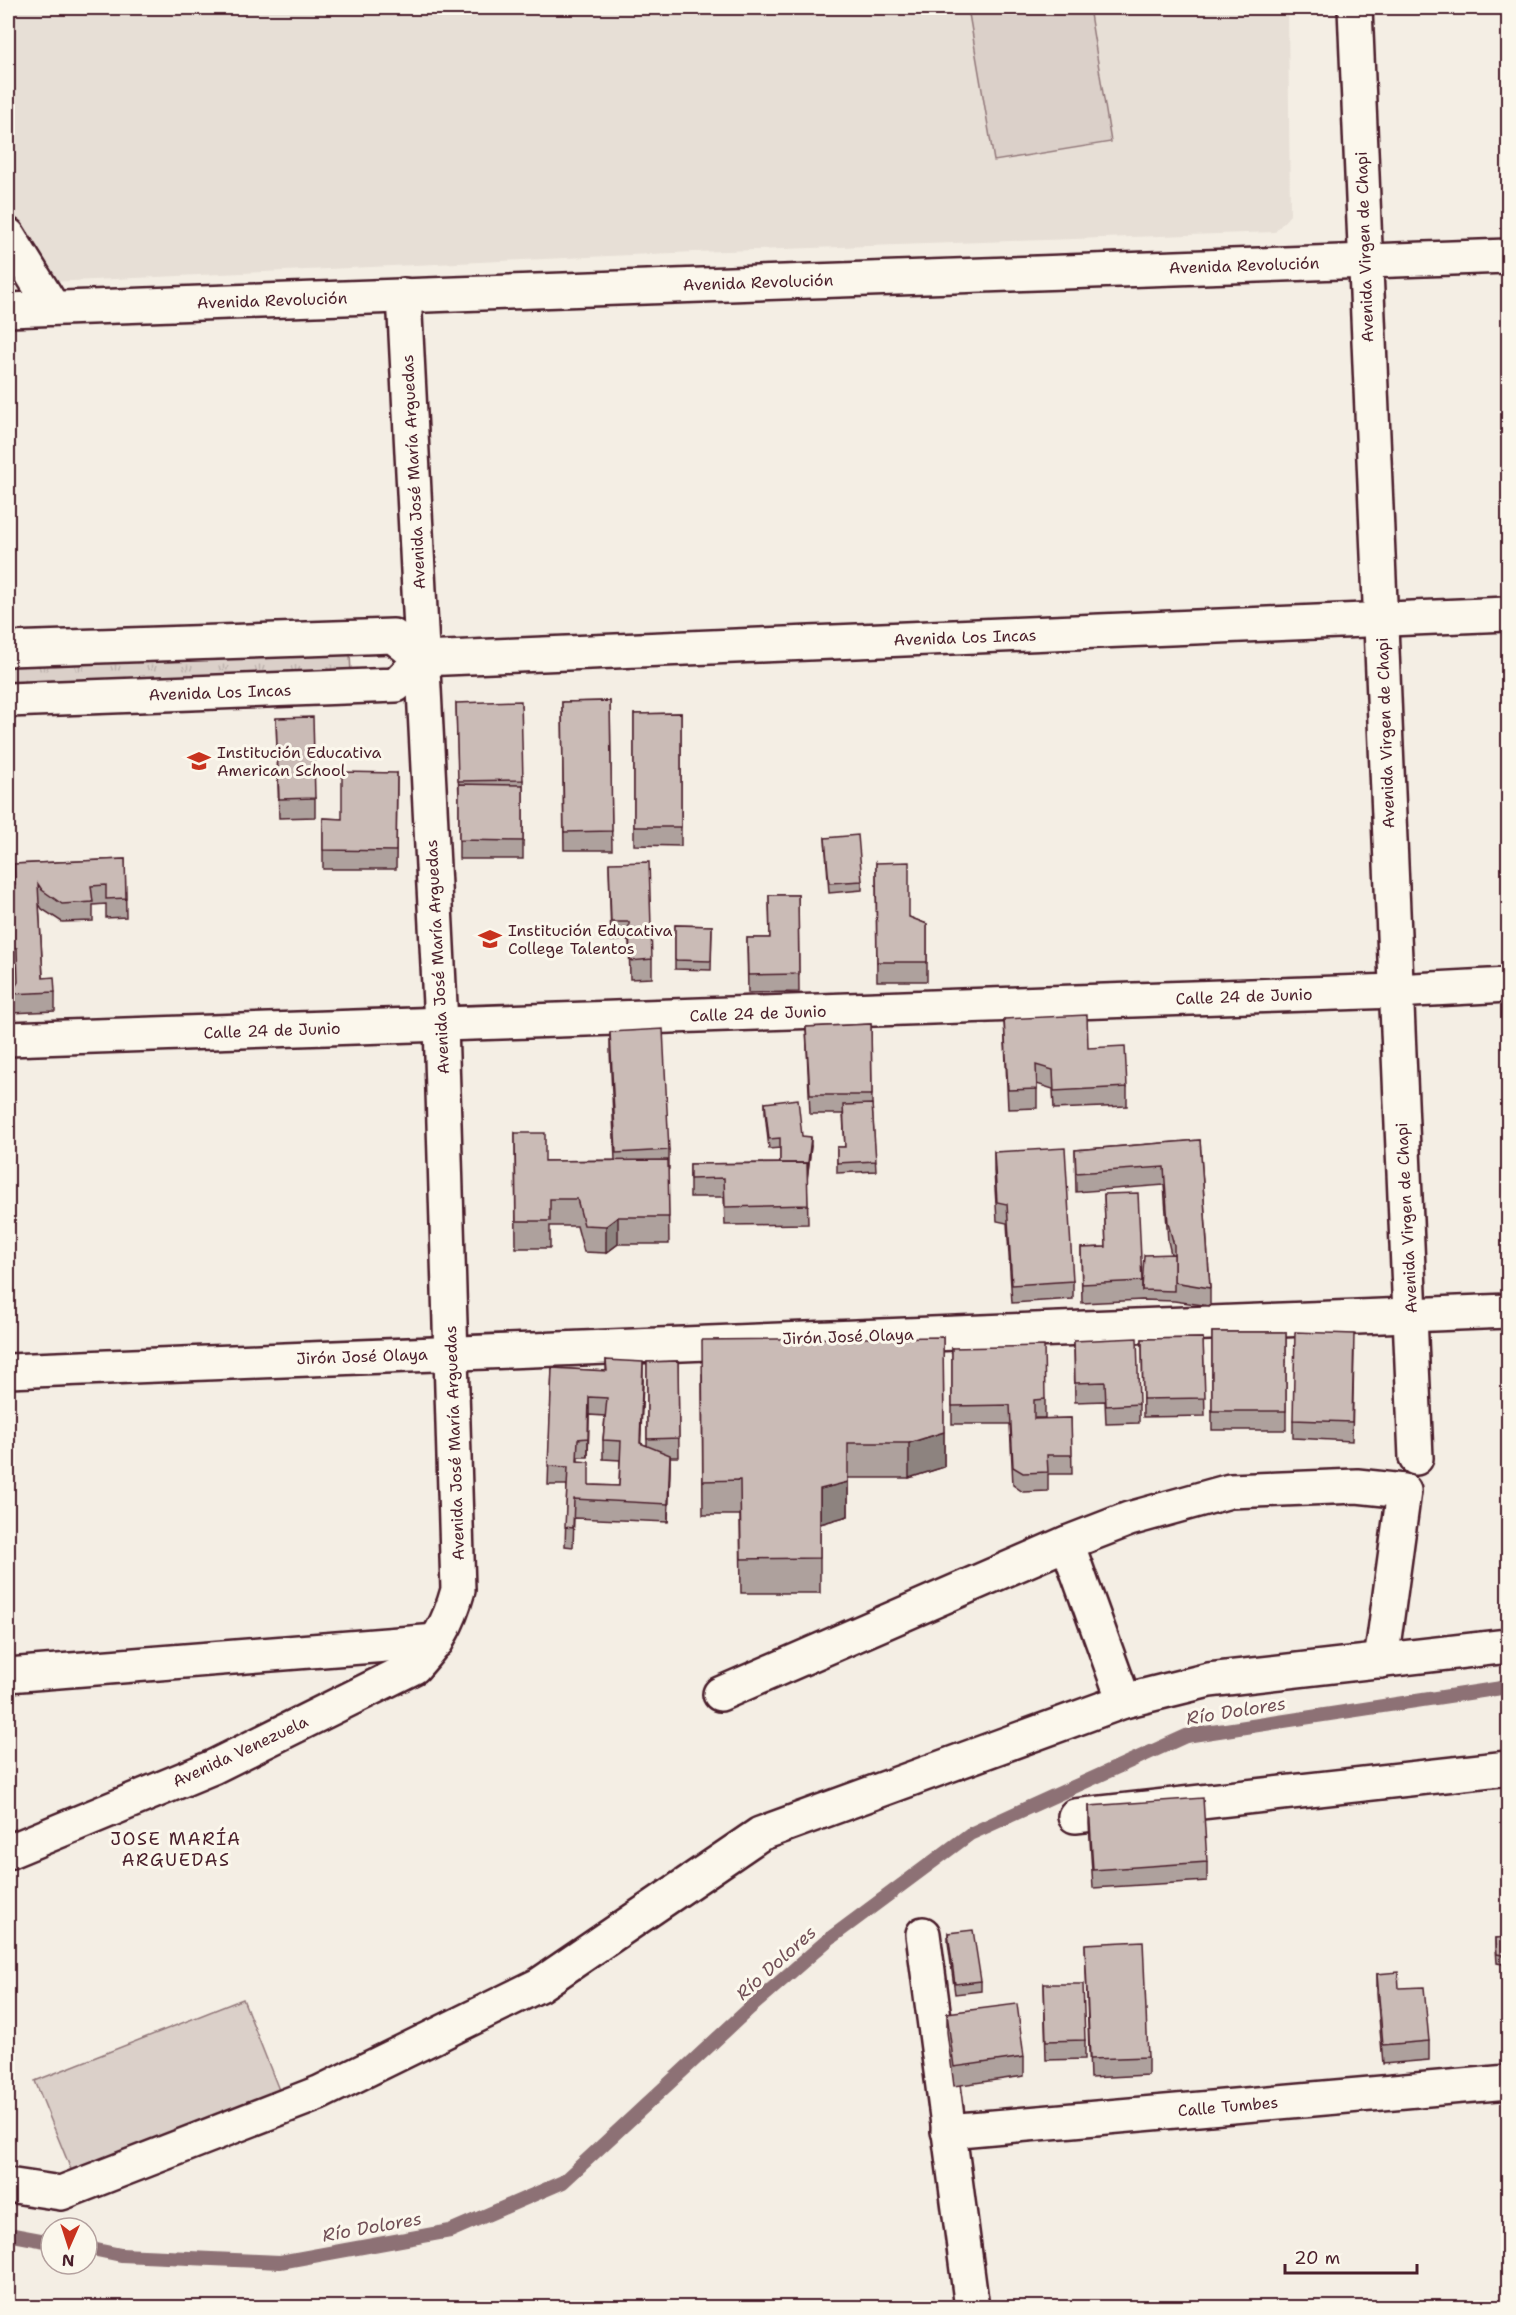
<svg xmlns="http://www.w3.org/2000/svg" width="1516" height="2315" font-family="'Shantell Sans',sans-serif">
<style>
.built{fill:#e7dfd6}
.grass{fill:url(#grass-tufts);stroke:#92787a;stroke-width:1.5}
.green{fill:#dbd0c9;stroke:#92787a;stroke-width:1.5}
.lines{fill:none;stroke-linecap:round;stroke-linejoin:round}
.stream{stroke:#8d7174;stroke-width:14}
.minor-casing{stroke:#4a1f2b;stroke-width:38}
.major-casing{stroke:#4a1f2b;stroke-width:38}
.minor{stroke:#fbf7ec;stroke-width:33}
.major{stroke:#fbf7ec;stroke-width:33}
.wall{fill:#aea19d;stroke:#4a1f2b;stroke-width:1.5;fill-rule:evenodd}
.shaded-wall{fill:#8d837f;stroke:#4a1f2b;stroke-width:1.5}
.building{fill:#cabbb6;stroke:#4a1f2b;stroke-width:1.5;fill-rule:evenodd}
.labels{text-anchor:middle;stroke-width:6;stroke-linejoin:round;paint-order:stroke}
.street-label{font-size:16px;fill:#4a1f2b;stroke:#fbf7ec}
.poi-label{font-size:16px;fill:#4a1f2b;stroke:#fbf7ec;text-anchor:start}
.water-label{font-size:18px;font-style:italic;fill:#714f56;stroke:#fbf7ec}
.neighbourhood-label{font-size:18px;letter-spacing:1.5px;fill:#4a1f2b;stroke:#fbf7ec}
</style>
<defs>
<pattern id="grass-tufts" width="24" height="20" patternUnits="userSpaceOnUse" patternTransform="scale(1.5)"><rect width="24" height="20" fill="#dbd0c9"/><path d="M3 7l-1-3M5 7V3M7 7l1-3M15 17l-1-3M17 17v-4M19 17l1-3" fill="none" stroke="#bdb2ad"/></pattern>
</defs>
<rect width="100%" height="100%" fill="#f4eee4"/>
<filter id="ink" filterUnits="userSpaceOnUse"><feTurbulence type="fractalNoise" baseFrequency=".0167" numOctaves="2"/><feDisplacementMap in="SourceGraphic" scale="12" xChannelSelector="R" yChannelSelector="G"/><feConvolveMatrix kernelMatrix="1 2 1 2 8 2 1 2 1" color-interpolation-filters="sRGB"/></filter>
<g filter="url(#ink)">
<path class="built" d="M 8,8 L 1288,8 L 1290,215 L 1275,232 L 695,252 L 8,284 Z"/>
<path class="grass" d="M 350,654 L 351,673 L 8,685 L 8,665 Z"/>
<g class="green">
<path d="M 968,8 L 1089,8 L 1111,142 L 994,161 Z"/>
<path d="M 243,1999 L 279,2090 L 72,2172 L 35,2081 Z"/>
</g>
<g class="lines">
<g class="stream">
<path d="M 8,2234 L 51,2242"/>
<path d="M 87,2248 L 121,2255 L 280,2262 L 450,2231 L 563,2182 L 750,2008 L 829,1939 L 970,1834 L 1186,1736 L 1508,1687"/>
</g>
<g class="minor-casing">
<g id="minor">
<path d="M 1355,8 L 1416,1458"/>
<path d="M 8,235 L 53,308"/>
<path d="M 8,310 L 1508,256"/>
<path d="M 8,1039 L 1395,991 L 1508,985"/>
<path d="M 8,1371 L 1508,1311"/>
<path d="M 1067,1543 L 1124,1701"/>
<path d="M 8,1675 L 437,1641"/>
<path d="M 720,1694 L 1067,1543 L 1129,1519 L 1230,1491 L 1357,1486 L 1404,1491 L 1381,1661"/>
<path d="M 1075,1816 L 1508,1768"/>
<path d="M 8,1852 L 213,1767 L 414,1667 C 439,1639 448,1626 458,1590 L 441,1024 L 404,295"/>
<path d="M 923,1934 L 972,2308"/>
<path d="M 948,2131 L 1508,2082"/>
<path d="M 8,2185 L 61,2193 L 319,2093 L 539,1985 L 760,1834 L 1124,1701 L 1209,1680 L 1508,1646"/>
</g>
</g>
<g class="major-casing">
<g id="major">
<path d="M 8,649 L 393,636 L 422,659 L 1508,614"/>
<path d="M 8,700 L 396,685 L 422,659"/>
</g>
</g>
<use href="#minor" class="minor"/>
<use href="#major" class="major"/>
</g>
<g class="wall">
<path d="M 610,701 L 612,850 L 564,850 L 562,702 Z"/>
<path d="M 456,703 L 523,780 L 523,859 L 459,859 L 459,800 Z"/>
<path d="M 681,713 L 681,846 L 634,845 L 634,714 Z"/>
<path d="M 276,718 L 315,798 L 315,817 L 279,818 Z"/>
<path d="M 397,773 L 396,869 L 323,869 L 323,818 L 342,819 Z"/>
<path d="M 825,838 L 862,881 L 862,890 L 829,893 Z"/>
<path d="M 125,859 L 126,917 L 106,918 L 106,904 L 93,905 L 93,921 L 62,922 L 42,909 L 39,904 L 43,978 L 55,992 L 55,1011 L 11,1013 L 11,994 L 18,984 L 17,967 L 8,965 L 8,886 L 14,885 L 14,864 Z"/>
<path d="M 609,863 L 652,959 L 652,978 L 630,979 L 629,940 L 611,941 Z"/>
<path d="M 876,863 L 909,917 L 927,924 L 927,981 L 877,981 Z"/>
<path d="M 769,895 L 798,895 L 799,992 L 748,993 L 747,938 L 770,938 Z"/>
<path d="M 675,925 L 712,926 L 711,970 L 675,969 Z"/>
<path d="M 1004,1019 L 1088,1048 L 1127,1087 L 1127,1106 L 1054,1109 L 1053,1089 L 1037,1084 L 1037,1108 L 1008,1109 Z"/>
<path d="M 871,1024 L 872,1104 L 876,1171 L 837,1173 L 837,1147 L 845,1147 L 843,1114 L 810,1114 L 806,1027 Z"/>
<path d="M 610,1032 L 669,1150 L 669,1169 L 668,1169 L 669,1244 L 618,1244 L 606,1253 L 584,1252 L 577,1226 L 550,1226 L 550,1248 L 516,1248 L 515,1133 L 545,1161 L 615,1160 L 610,1051 Z"/>
<path d="M 765,1103 L 802,1136 L 811,1146 L 807,1179 L 808,1224 L 725,1225 L 724,1197 L 690,1197 L 690,1164 L 780,1163 L 780,1148 L 769,1149 L 765,1112 Z"/>
<path d="M 1200,1140 L 1210,1288 L 1210,1306 L 1174,1301 L 1142,1300 L 1082,1303 L 1081,1248 L 1106,1247 L 1104,1194 L 1142,1281 L 1142,1290 L 1171,1254 L 1168,1241 L 1164,1185 L 1076,1192 L 1075,1150 Z"/>
<path d="M 994,1152 L 1073,1281 L 1073,1299 L 1012,1303 L 1007,1223 L 997,1221 L 994,1171 Z"/>
<rect x="1212" y="1332" width="74" height="98"/>
<path d="M 943,1337 L 944,1467 L 909,1478 L 848,1478 L 848,1516 L 820,1524 L 820,1593 L 741,1593 L 740,1515 L 703,1515 L 702,1374 Z"/>
<path d="M 1203,1338 L 1205,1416 L 1143,1417 L 1142,1339 Z"/>
<path d="M 1074,1341 L 1139,1404 L 1139,1423 L 1106,1424 L 1105,1401 L 1075,1402 Z"/>
<path d="M 952,1348 L 1045,1399 L 1045,1418 L 1034,1418 L 1034,1419 L 1071,1418 L 1072,1474 L 1048,1474 L 1048,1491 L 1023,1492 L 1013,1485 L 1010,1424 L 952,1424 Z"/>
<path d="M 1354,1352 L 1352,1441 L 1293,1438 L 1293,1420 Z"/>
<path d="M 606,1360 L 643,1380 L 640,1443 L 647,1446 L 647,1362 L 678,1361 L 679,1457 L 670,1457 L 668,1522 L 574,1518 L 573,1547 L 565,1546 L 567,1485 L 548,1485 L 552,1368 L 606,1371 ZM 589,1415 L 605,1416 L 603,1440 L 603,1459 L 620,1460 L 619,1486 L 589,1485 L 578,1461 L 578,1457 L 588,1457 Z"/>
<path d="M 1089,1806 L 1207,1862 L 1207,1881 L 1093,1888 L 1089,1824 Z"/>
<path d="M 948,1933 L 981,1981 L 981,1991 L 955,1994 L 948,1942 Z"/>
<path d="M 1509,1937 L 1509,1965 L 1497,1963 L 1496,1948 L 1496,1938 Z"/>
<path d="M 1085,1944 L 1148,2057 L 1148,2075 L 1090,2078 Z"/>
<path d="M 1377,1974 L 1399,1988 L 1429,2041 L 1429,2060 L 1383,2064 L 1377,1993 Z"/>
<path d="M 1044,1984 L 1085,2040 L 1085,2059 L 1046,2060 Z"/>
<path d="M 947,2013 L 1024,2057 L 1024,2076 L 954,2086 L 947,2032 Z"/>
</g>
<g class="shaded-wall">
<path d="M 811,1137 L 811,1146 L 807,1181 L 807,1172 Z"/>
<path d="M 618,1217 L 618,1244 L 606,1253 L 606,1226 Z"/>
<path d="M 643,1362 L 643,1380 L 640,1461 L 640,1443 Z"/>
<path d="M 589,1397 L 589,1415 L 588,1457 L 588,1438 Z"/>
<path d="M 944,1432 L 944,1467 L 909,1478 L 909,1443 Z"/>
<path d="M 670,1455 L 670,1474 L 668,1522 L 668,1504 Z"/>
<path d="M 848,1482 L 848,1516 L 820,1524 L 820,1489 Z"/>
</g>
<g class="building">
<path d="M 521,701 L 523,780 L 458,781 L 456,703 Z"/>
<path d="M 610,701 L 612,831 L 564,832 L 562,702 Z"/>
<path d="M 681,713 L 681,827 L 634,827 L 634,714 Z"/>
<path d="M 313,717 L 315,798 L 279,799 L 276,718 Z"/>
<path d="M 342,772 L 397,773 L 396,851 L 323,850 L 323,818 L 342,819 Z"/>
<path d="M 459,784 L 523,785 L 523,841 L 459,840 Z"/>
<path d="M 858,835 L 862,881 L 829,883 L 825,838 Z"/>
<path d="M 125,859 L 126,898 L 106,899 L 106,885 L 91,886 L 93,902 L 62,904 L 42,890 L 38,884 L 43,978 L 54,977 L 55,992 L 11,994 L 18,982 L 17,948 L 8,946 L 8,886 L 15,885 L 14,864 Z"/>
<path d="M 649,862 L 652,959 L 630,961 L 629,922 L 611,922 L 609,863 Z"/>
<path d="M 909,862 L 909,917 L 927,924 L 927,962 L 877,962 L 876,863 Z"/>
<path d="M 769,895 L 798,895 L 799,974 L 748,975 L 747,938 L 770,938 Z"/>
<path d="M 675,925 L 712,926 L 711,961 L 675,960 Z"/>
<path d="M 1087,1015 L 1088,1048 L 1125,1046 L 1127,1087 L 1054,1091 L 1053,1070 L 1036,1065 L 1037,1089 L 1008,1090 L 1004,1019 Z"/>
<path d="M 871,1024 L 872,1095 L 810,1095 L 806,1027 Z"/>
<path d="M 663,1029 L 669,1150 L 616,1153 L 610,1032 Z"/>
<path d="M 798,1099 L 802,1136 L 811,1137 L 807,1171 L 807,1163 L 780,1163 L 780,1138 L 769,1139 L 765,1103 Z"/>
<path d="M 872,1104 L 876,1161 L 837,1163 L 837,1147 L 845,1147 L 843,1105 Z"/>
<path d="M 515,1133 L 545,1133 L 545,1161 L 668,1160 L 669,1217 L 618,1217 L 606,1226 L 584,1225 L 577,1199 L 550,1199 L 550,1221 L 516,1221 Z"/>
<path d="M 1200,1140 L 1210,1288 L 1174,1282 L 1174,1245 L 1168,1223 L 1164,1167 L 1076,1173 L 1075,1150 Z"/>
<path d="M 1065,1148 L 1073,1281 L 1012,1285 L 1007,1204 L 997,1202 L 994,1152 Z"/>
<path d="M 807,1163 L 808,1205 L 725,1207 L 724,1178 L 690,1179 L 690,1164 Z"/>
<path d="M 1138,1193 L 1142,1281 L 1082,1284 L 1081,1248 L 1106,1247 L 1104,1194 Z"/>
<path d="M 1174,1254 L 1174,1291 L 1142,1290 L 1144,1255 Z"/>
<rect x="1212" y="1332" width="74" height="79"/>
<path d="M 1295,1332 L 1354,1334 L 1352,1422 L 1293,1420 Z"/>
<path d="M 943,1337 L 944,1432 L 909,1443 L 848,1443 L 848,1482 L 820,1489 L 820,1558 L 741,1559 L 740,1480 L 703,1481 L 702,1340 Z"/>
<path d="M 1137,1338 L 1139,1404 L 1106,1406 L 1105,1382 L 1075,1383 L 1074,1341 Z"/>
<path d="M 1203,1338 L 1205,1398 L 1143,1399 L 1142,1339 Z"/>
<path d="M 1044,1346 L 1045,1399 L 1034,1400 L 1034,1419 L 1071,1418 L 1072,1455 L 1047,1455 L 1048,1472 L 1023,1473 L 1013,1467 L 1010,1405 L 952,1406 L 952,1348 Z"/>
<path d="M 606,1360 L 643,1362 L 640,1443 L 670,1455 L 668,1504 L 574,1499 L 573,1528 L 565,1527 L 568,1467 L 548,1466 L 552,1368 L 607,1371 ZM 589,1397 L 607,1398 L 603,1440 L 621,1441 L 619,1486 L 589,1485 L 589,1462 L 577,1461 L 578,1439 L 588,1438 Z"/>
<path d="M 678,1361 L 679,1438 L 647,1439 L 647,1362 Z"/>
<path d="M 1203,1798 L 1207,1862 L 1093,1870 L 1089,1806 Z"/>
<path d="M 973,1930 L 981,1981 L 955,1984 L 948,1933 Z"/>
<path d="M 1509,1937 L 1509,1956 L 1497,1954 L 1496,1938 Z"/>
<path d="M 1143,1941 L 1148,2057 L 1090,2059 L 1085,1944 Z"/>
<path d="M 1398,1972 L 1399,1988 L 1424,1987 L 1429,2041 L 1383,2045 L 1377,1974 Z"/>
<path d="M 1044,1984 L 1083,1984 L 1085,2040 L 1046,2041 Z"/>
<path d="M 1017,2004 L 1024,2057 L 954,2067 L 947,2013 Z"/>
</g>
</g>
<defs>
<g id="school-bare" transform="scale(1.8)"><path d="M0-5L7-2L0 1L-7-2ZM-4 1L0 2.5L4 1V4Q0 6-4 4Z" fill="#c8321e" stroke="#fbf7ec" stroke-width="2.5" paint-order="stroke"/></g>
</defs>
<g fill-rule="evenodd">
<use href="#school-bare" x="199" y="761"/>
<use href="#school-bare" x="490" y="939"/>
</g>
<g class="labels">
<g class="street-label">
<text transform="translate(1364 247) rotate(-92)" y="6">Avenida Virgen de Chapi</text>
<text transform="translate(1244 265) rotate(-2)" y="6">Avenida Revolución</text>
<text transform="translate(758 282) rotate(-2)" y="6">Avenida Revolución</text>
<text transform="translate(272 300) rotate(-2)" y="6">Avenida Revolución</text>
<text transform="translate(413 472) rotate(-93)" y="6">Avenida José María Arguedas</text>
<text transform="translate(965 637) rotate(-2)" y="6">Avenida Los Incas</text>
<text transform="translate(220 692) rotate(-2)" y="6">Avenida Los Incas</text>
<text transform="translate(1385 733) rotate(-92)" y="6">Avenida Virgen de Chapi</text>
<text transform="translate(437 957) rotate(-93)" y="6">Avenida José María Arguedas</text>
<text transform="translate(1244 996) rotate(-2)" y="6">Calle 24 de Junio</text>
<text transform="translate(758 1013) rotate(-2)" y="6">Calle 24 de Junio</text>
<text transform="translate(272 1030) rotate(-2)" y="6">Calle 24 de Junio</text>
<text transform="translate(1406 1218) rotate(-93)" y="6">Avenida Virgen de Chapi</text>
<text transform="translate(848 1336) rotate(-2)" y="6">Jirón José Olaya</text>
<text transform="translate(362 1356) rotate(-2)" y="6">Jirón José Olaya</text>
<text transform="translate(454 1443) rotate(-92)" y="6">Avenida José María Arguedas</text>
<text transform="translate(240 1751) rotate(-25)" y="6">Avenida Venezuela</text>
<text transform="translate(1228 2106) rotate(-5)" y="6">Calle Tumbes</text>
</g>
<g class="poi-label">
<text x="217" y="758">Institución Educativa<tspan x="217" dy="18">American School</tspan></text>
<text x="508" y="936">Institución Educativa<tspan x="508" dy="18">College Talentos</tspan></text>
</g>
<g class="water-label">
<text transform="translate(1236 1711) rotate(-9)" y="6">Río Dolores</text>
<text transform="translate(776 1963) rotate(-42)" y="6">Río Dolores</text>
<text transform="translate(372 2227) rotate(-10)" y="6">Río Dolores</text>
</g>
<g class="neighbourhood-label">
<text x="176" y="1845">JOSE MARÍA<tspan x="176" dy="21">ARGUEDAS</tspan></text>
</g>
</g>
<rect width="1516" height="2315" fill="none" stroke="#fbf7ec" stroke-width="30"/>
<rect x="15" y="15" width="1486" height="2285" fill="none" stroke="#4a1f2b" stroke-width="2" filter="url(#ink)"/>
<g transform="translate(69 2246) rotate(183)"><circle r="28" fill="#fbf7ec" stroke="#b4a19f" stroke-width="1.5"/>
<path d="M0-4.5L10 22L0 15L-10 22Z" fill="#c8321e"/>
<text y="-9" font-size="16" font-weight="bold" text-anchor="middle" fill="#4a1f2b">N</text>
</g>
<path d="M1285 2264v9h132v-9" fill="none" stroke="#4a1f2b" stroke-width="3"/>
<text x="1294" y="2264" font-size="18" fill="#4a1f2b" stroke="#fbf7ec" stroke-width="4.5" paint-order="stroke">20 m</text>
</svg>
